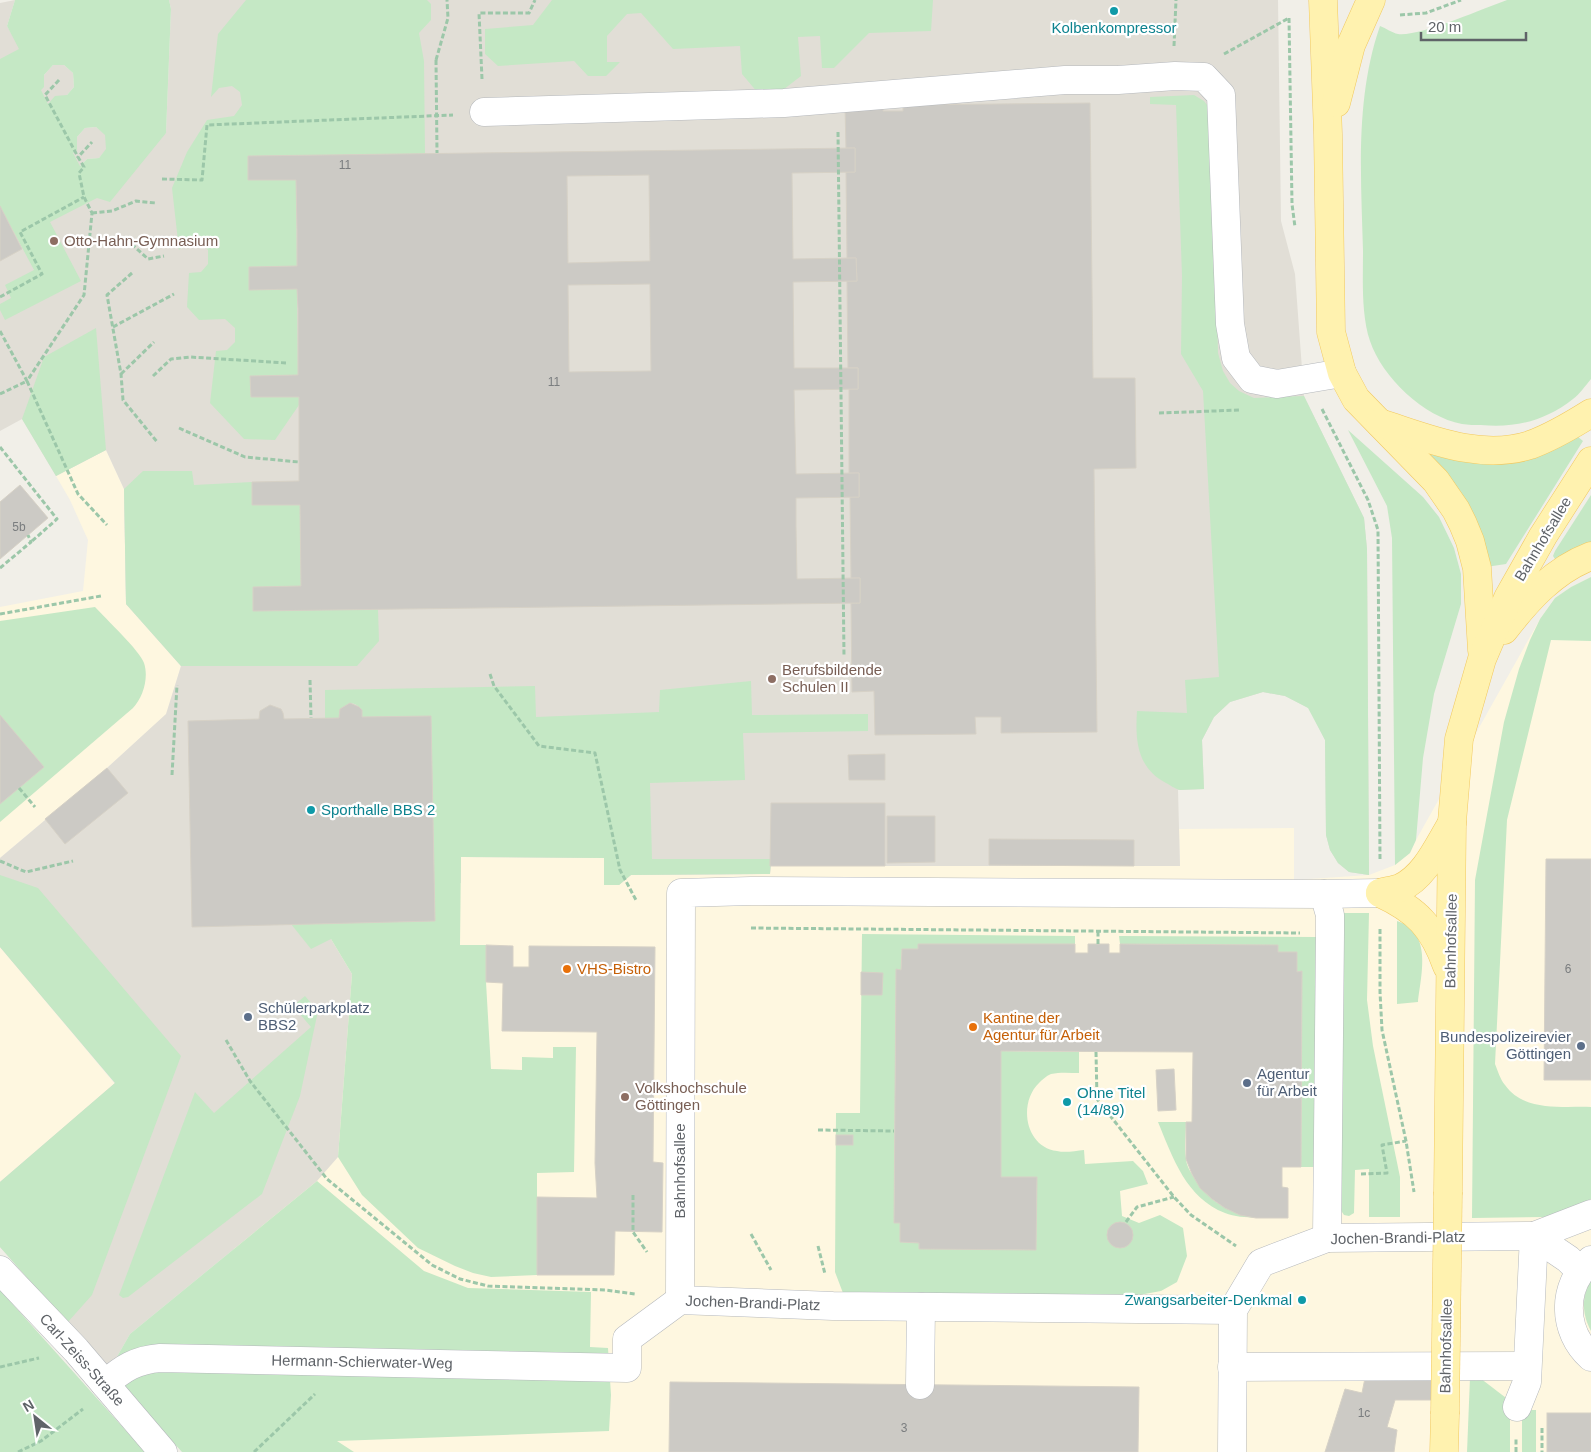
<svg xmlns="http://www.w3.org/2000/svg" width="1591" height="1452" font-family="Arial,sans-serif">
<style>
.commercial{fill:#fef7e0}
.education{fill:#e1ded6}
.green{fill:#c5e8c5;fill-rule:evenodd}
.building{fill:#cccac5;stroke:#d6d1c6;fill-rule:evenodd}
.lines{fill:none;stroke-linecap:round;stroke-linejoin:round}
.minor-casing{stroke:#b5b8bc;stroke-width:29}
.major-casing{stroke:#f2c960;stroke-width:29}
.path{stroke:#9cc7a9;stroke-width:3;stroke-dasharray:5 2.5;stroke-linecap:butt}
.minor{stroke:#fff;stroke-width:28}
.major{stroke:#fff2af;stroke-width:28}
.major-bridge-casing{stroke:#f2c960;stroke-width:29;stroke-linecap:butt}
.path-bridge{stroke:#9cc7a9;stroke-width:3;stroke-dasharray:5 2.5;stroke-linecap:butt}
.major-bridge{stroke:#fff2af;stroke-width:28}
.culture-dot{fill:#0f9aa8;stroke:#fff;stroke-width:2}
.education-dot{fill:#8d6e63;stroke:#fff;stroke-width:2}
.food-dot{fill:#e8710a;stroke:#fff;stroke-width:2}
.service-dot{fill:#5c6f8a;stroke:#fff;stroke-width:2}
.labels{text-anchor:middle;stroke-width:4.5;stroke-linejoin:round;paint-order:stroke}
.number-label{font-size:12px;fill:#7a7d7f}
.culture-label{font-size:15px;fill:#0d838f;stroke:#fff;text-anchor:start}
.education-label{font-size:15px;fill:#785e54;stroke:#fff;text-anchor:start}
.street-label{font-size:15px;fill:#5f6368;stroke:#fff}
.food-label{font-size:15px;fill:#c56008;stroke:#fff;text-anchor:start}
.service-label{font-size:15px;fill:#4e5e75;stroke:#fff;text-anchor:start}
</style>
<rect width="100%" height="100%" fill="#f1efe8"/>
<g class="commercial">
<path d="M 106,450 L 124,489 L 126,604 L 181,666 L 167,714 L 107,768 L 0,858 L 0,607 L 83,591 L 88,540 L 70,500 L 56,476 Z"/>
<path d="M 1591,577 L 1591,1452 L 182,1452 L 311,949 L 435,884 L 460,883 L 461,857 L 605,858 L 604,885 L 619,885 L 631,875 L 770,874 L 770,866 L 1180,866 L 1179,829 L 1294,828 L 1294,880 L 1369,875 L 1395,865 L 1410,853 L 1416,840 L 1540,619 L 1555,598 L 1571,587 Z"/>
<path d="M 0,947 L 115,1084 L 0,1182 Z"/>
</g>
<path class="education" d="M 15,0 L 7,26 L 44,87 L 44,75 L 53,65 L 64,65 L 73,73 L 74,87 L 67,95 L 77,150 L 77,137 L 85,128 L 96,127 L 106,135 L 106,150 L 99,158 L 87,159 L 80,166 L 166,133 L 171,9 L 169,0 L 1278,0 L 1281,221 L 1295,274 L 1304,396 L 1364,518 L 1367,549 L 1369,875 L 1349,872 L 1338,863 L 1330,850 L 1326,835 L 1325,740 L 1309,708 L 1285,696 L 1263,692 L 1230,702 L 1214,717 L 1202,740 L 1204,789 L 1178,790 L 1180,866 L 771,866 L 770,874 L 631,875 L 619,885 L 604,885 L 604,858 L 461,857 L 461,883 L 435,884 L 435,921 L 331,939 L 352,974 L 338,1157 L 317,1181 L 130,1334 L 110,1369 L 0,1247 L 0,1182 L 115,1083 L 0,947 L 0,858 L 107,768 L 166,714 L 181,666 L 126,604 L 124,489 L 106,450 L 56,476 L 22,419 L 0,431 L 0,3 Z"/>
<g class="green">
<path d="M 15,0 L 169,0 L 171,9 L 166,133 L 110,202 L 97,198 L 50,222 L 81,281 L 5,320 L 0,310 L 0,304 L 11,298 L 5,285 L 34,270 L 0,206 L 0,59 L 19,49 L 7,26 ZM 53,65 L 64,65 L 73,73 L 74,87 L 67,95 L 55,96 L 48,104 L 41,90 L 44,87 L 44,75 ZM 96,127 L 105,135 L 106,149 L 99,158 L 87,159 L 80,166 L 73,153 L 77,150 L 77,137 L 85,128 Z"/>
<path d="M 246,0 L 427,0 L 431,4 L 431,20 L 419,33 L 424,61 L 425,154 L 248,156 L 248,180 L 296,180 L 297,266 L 249,267 L 297,289 L 298,375 L 250,376 L 251,397 L 299,397 L 299,405 L 275,440 L 244,439 L 210,403 L 216,351 L 227,350 L 235,342 L 235,328 L 225,319 L 199,320 L 187,307 L 189,273 L 201,272 L 208,264 L 208,250 L 199,241 L 188,242 L 179,250 L 172,188 L 187,152 L 207,120 L 234,116 L 242,105 L 240,92 L 232,86 L 219,88 L 211,97 L 218,34 Z"/>
<path d="M 552,0 L 933,0 L 931,31 L 869,33 L 834,68 L 822,68 L 820,36 L 798,37 L 801,76 L 779,93 L 758,93 L 742,74 L 740,46 L 673,49 L 641,13 L 627,14 L 607,36 L 607,62 L 620,62 L 606,76 L 588,76 L 574,61 L 498,66 L 485,54 L 485,29 L 533,25 Z"/>
<path d="M 1507,0 L 1591,0 L 1591,379 C 1585,386 1580,394 1573,399 C 1545,421 1516,428 1481,425 C 1475,425 1468,425 1462,424 C 1424,417 1382,377 1370,341 C 1361,314 1363,279 1363,251 C 1361,176 1355,98 1380,26 C 1386,28 1392,33 1398,34 C 1419,37 1484,8 1507,0 Z"/>
<path d="M 1194,95 L 1204,101 L 1214,114 L 1216,272 L 1218,353 L 1223,371 L 1230,383 L 1239,391 L 1254,398 L 1304,396 L 1364,518 L 1367,549 L 1369,875 L 1349,872 L 1338,863 L 1330,850 L 1326,835 L 1325,740 L 1308,708 L 1285,696 L 1263,692 L 1230,702 L 1214,717 L 1202,740 L 1204,789 C 1196,789 1187,790 1180,790 C 1175,789 1170,785 1166,783 C 1137,768 1135,740 1137,711 L 1187,713 L 1185,680 L 1219,677 L 1203,391 L 1181,354 L 1182,276 L 1176,105 L 1150,104 L 1150,97 Z"/>
<path d="M 96,328 L 106,450 L 56,476 L 22,419 L 44,357 Z"/>
<path d="M 1348,430 L 1423,497 L 1439,517 L 1454,548 L 1461,574 L 1461,604 L 1434,694 L 1423,758 L 1416,840 L 1410,853 L 1395,865 L 1392,538 L 1387,506 Z"/>
<path d="M 1571,431 L 1583,441 L 1506,564 L 1486,567 L 1413,437 L 1438,447 Z"/>
<path d="M 143,471 L 192,471 L 194,485 L 252,482 L 252,505 L 300,505 L 301,586 L 253,611 L 378,609 L 379,641 L 357,666 L 181,666 L 126,604 L 124,489 Z"/>
<path d="M 1591,495 L 1591,547 L 1557,562 L 1553,556 L 1555,551 Z"/>
<path d="M 1591,577 L 1591,641 L 1551,640 L 1507,820 L 1495,1064 C 1498,1071 1500,1079 1505,1085 C 1524,1112 1562,1106 1591,1107 L 1591,1199 L 1568,1211 L 1544,1217 L 1472,1218 L 1475,880 L 1504,722 L 1519,669 L 1530,640 L 1540,619 L 1555,598 L 1571,587 Z"/>
<path d="M 95,607 C 105,618 141,652 144,663 C 149,678 143,697 133,708 L 0,822 L 0,621 Z"/>
<path d="M 751,681 L 752,715 L 868,714 L 868,731 L 743,733 L 745,780 L 650,783 L 652,859 L 771,859 L 770,874 L 631,875 L 619,885 L 604,885 L 604,858 L 461,857 L 460,945 L 486,945 L 486,982 L 491,1069 L 522,1070 L 522,1057 L 553,1058 L 553,1047 L 576,1047 L 574,1172 L 537,1173 L 537,1275 L 491,1277 L 473,1273 L 455,1266 L 418,1248 L 362,1195 L 338,1157 L 352,974 L 331,939 L 311,949 L 291,924 L 435,921 L 431,716 L 362,717 C 362,709 359,704 350,703 L 340,709 L 339,718 L 325,718 L 325,690 L 535,686 L 536,717 L 659,712 L 660,690 Z"/>
<path d="M 0,875 L 38,888 L 181,1056 L 92,1295 L 67,1323 L 0,1247 L 0,1182 L 115,1083 L 0,947 Z"/>
<path d="M 1342,913 L 1369,913 L 1367,1000 L 1373,1046 L 1400,1177 L 1400,1217 L 1369,1217 L 1369,1169 L 1355,1170 L 1354,1213 L 1349,1216 L 1344,1215 L 1340,1209 Z"/>
<path d="M 1397,921 C 1433,933 1421,974 1418,1002 L 1397,1004 Z"/>
<path d="M 862,934 L 1075,936 L 1075,944 L 919,944 L 918,949 L 902,949 L 901,970 L 896,970 L 894,1223 L 900,1223 L 900,1242 L 919,1243 L 919,1249 L 1036,1250 L 1037,1177 L 1001,1177 L 1001,1051 L 1079,1052 L 1079,1073 C 1070,1073 1060,1072 1051,1074 C 1046,1076 1042,1080 1039,1083 C 1018,1103 1025,1147 1057,1151 C 1065,1153 1075,1151 1084,1150 L 1085,1164 L 1133,1161 L 1143,1171 L 1148,1184 L 1120,1191 L 1122,1216 L 1139,1223 L 1160,1215 L 1183,1228 L 1187,1256 L 1177,1282 L 1161,1291 L 1139,1295 L 843,1293 L 835,1272 L 836,1113 L 860,1113 Z"/>
<path d="M 1119,936 L 1316,937 L 1314,1167 L 1301,1167 L 1302,972 L 1297,972 L 1297,952 L 1278,952 L 1277,945 L 1120,944 Z"/>
<path d="M 305,996 L 318,1011 L 300,1096 L 262,1194 L 128,1297 L 123,1298 L 119,1295 L 195,1092 L 214,1113 L 311,1027 L 293,1006 Z"/>
<path d="M 1158,1122 L 1186,1122 C 1186,1134 1184,1147 1186,1158 C 1186,1165 1191,1173 1195,1179 C 1209,1202 1230,1213 1256,1218 C 1246,1217 1234,1217 1225,1213 C 1186,1198 1173,1158 1158,1122 Z"/>
<path d="M 317,1181 L 424,1271 L 468,1288 L 591,1292 L 590,1347 L 608,1348 L 611,1395 L 609,1431 L 337,1441 L 354,1452 L 182,1452 L 122,1386 L 110,1369 L 130,1334 Z"/>
<path d="M 1591,1281 L 1591,1331 C 1582,1315 1581,1296 1591,1281 Z"/>
<path d="M 0,1290 L 145,1452 L 0,1452 Z"/>
<path d="M 1470,1378 L 1480,1378 L 1510,1401 L 1510,1452 L 1467,1452 Z"/>
<rect x="1522" y="1410" width="14" height="42"/>
</g>
<g class="building">
<path d="M 1090,103 L 1093,378 L 1135,378 L 1136,468 L 1094,469 L 1097,732 L 1001,733 L 1001,717 L 975,717 L 976,734 L 875,735 L 874,691 L 852,692 L 851,603 L 860,603 L 860,578 L 851,578 L 850,497 L 859,497 L 859,473 L 849,473 L 849,389 L 858,389 L 858,368 L 848,368 L 847,281 L 857,281 L 856,258 L 847,258 L 846,172 L 855,172 L 855,148 L 846,148 L 845,106 L 883,105 L 883,111 L 903,111 L 903,105 Z"/>
<path d="M 855,148 L 855,172 L 792,173 L 793,259 L 856,258 L 857,281 L 793,282 L 794,368 L 858,368 L 858,389 L 794,390 L 796,474 L 859,473 L 859,497 L 796,498 L 796,527 L 797,579 L 860,578 L 860,603 L 253,611 L 253,587 L 301,586 L 300,505 L 252,505 L 252,482 L 299,481 L 299,397 L 251,397 L 250,376 L 298,375 L 298,308 L 297,289 L 249,290 L 249,267 L 297,266 L 297,229 L 296,180 L 248,180 L 248,156 ZM 649,175 L 650,261 L 568,263 L 567,176 ZM 650,284 L 651,371 L 569,372 L 568,285 Z"/>
<path d="M 0,206 L 22,249 L 0,261 Z"/>
<path d="M 20,485 L 48,518 L 0,559 L 0,502 Z"/>
<path d="M 350,703 L 359,707 L 362,710 L 362,717 L 431,716 L 435,921 L 192,927 L 188,721 L 259,719 L 260,711 L 270,705 L 281,709 L 283,713 L 284,719 L 339,718 L 340,709 Z"/>
<path d="M 0,715 L 44,767 L 0,804 Z"/>
<path d="M 885,754 L 885,780 L 849,780 L 848,755 Z"/>
<path d="M 107,768 L 128,793 L 65,844 L 45,819 Z"/>
<path d="M 771,803 L 885,803 L 885,866 L 770,866 Z"/>
<path d="M 887,816 L 935,816 L 935,862 L 887,863 Z"/>
<path d="M 989,839 L 1134,840 L 1134,866 L 989,865 Z"/>
<path d="M 1546,859 L 1591,859 L 1591,1080 L 1544,1080 Z"/>
<path d="M 918,944 L 1075,944 L 1075,953 L 1088,953 L 1088,944 L 1109,944 L 1109,953 L 1120,953 L 1120,944 L 1278,945 L 1278,952 L 1297,952 L 1297,972 L 1302,971 L 1301,1167 L 1282,1167 L 1282,1187 L 1288,1188 L 1288,1218 L 1256,1218 L 1240,1215 L 1225,1208 L 1212,1199 L 1200,1188 L 1192,1174 L 1186,1159 L 1186,1122 L 1192,1122 L 1193,1052 L 1001,1051 L 1001,1177 L 1037,1177 L 1036,1250 L 919,1249 L 919,1243 L 900,1242 L 900,1223 L 894,1223 L 896,969 L 901,970 L 902,949 L 918,949 Z"/>
<path d="M 486,945 L 513,946 L 513,967 L 529,967 L 529,946 L 655,947 L 653,1162 L 663,1163 L 662,1232 L 615,1231 L 614,1275 L 537,1275 L 537,1197 L 597,1198 L 595,1163 L 597,1032 L 502,1031 L 503,983 L 486,982 Z"/>
<path d="M 861,972 L 883,973 L 882,995 L 861,995 Z"/>
<path d="M 1174,1069 L 1176,1110 L 1158,1111 L 1156,1070 Z"/>
<rect x="836" y="1135" width="17" height="10"/>
<circle cx="1120" cy="1235" r="13"/>
<path d="M 1365,1378 L 1451,1378 L 1458,1400 L 1395,1400 L 1387,1427 L 1397,1430 L 1394,1452 L 1325,1452 L 1345,1389 L 1362,1393 Z"/>
<path d="M 670,1382 L 1139,1387 L 1138,1452 L 669,1452 Z"/>
<rect x="1547" y="1413" width="44" height="39"/>
</g>
<g class="lines">
<g class="minor-casing">
<g id="minor">
<path d="M 484,112 L 784,103 L 1065,80 L 1118,80 L 1175,76 L 1204,77 L 1221,95 L 1230,324 L 1236,358 L 1252,379 L 1277,384 L 1342,373"/>
<path d="M 1324,894 L 1330,915 L 1330,933 L 1327,1238"/>
<path d="M 1591,1260 C 1561,1286 1562,1331 1591,1357"/>
<path d="M 0,1270 L 76,1350 L 163,1452"/>
<path d="M 1580,1271 L 1568,1259 L 1534,1236 L 1591,1214"/>
<path d="M 680,1300 L 681,893 L 751,891 L 1324,894 L 1380,893"/>
<path d="M 1232,1367 L 1527,1366"/>
<path d="M 105,1384 C 123,1368 136,1360 160,1358 L 627,1368 L 627,1339 L 680,1300 L 833,1306 L 1233,1310"/>
<path d="M 920,1385 L 921,1307"/>
<path d="M 1232,1452 L 1233,1310 L 1261,1263 L 1327,1238 L 1534,1236 L 1527,1382 L 1517,1407"/>
</g>
</g>
<g class="major-casing">
<g id="major">
<path d="M 1323,0 L 1328,134 L 1331,332 L 1342,373 L 1356,399 L 1436,481 L 1456,510 L 1463,524 L 1470,541 L 1477,568 L 1482,650"/>
<path d="M 1336,103 L 1351,45 L 1371,0"/>
<path d="M 1380,423 C 1427,438 1479,461 1530,445 C 1552,437 1572,425 1591,413"/>
<path d="M 1504,630 C 1528,599 1554,570 1591,556"/>
<path d="M 1380,893 C 1417,910 1433,927 1447,966"/>
<path d="M 1380,893 C 1387,891 1394,890 1400,888 C 1425,877 1438,846 1452,823"/>
<path d="M 1448,1192 L 1452,822 L 1459,739 L 1482,659 L 1508,598 L 1543,536 L 1591,461"/>
<path d="M 1444,1452 L 1445,1414"/>
</g>
</g>
<g class="path">
<path d="M 1400,15 L 1426,13 L 1461,0"/>
<path d="M 1289,18 L 1292,204 L 1295,227"/>
<path d="M 1174,46 L 1176,0"/>
<path d="M 1224,54 L 1289,18"/>
<path d="M 436,60 L 448,18 L 447,0"/>
<path d="M 482,79 L 479,13 L 529,13 L 535,0"/>
<path d="M 59,80 L 45,95 L 78,157"/>
<path d="M 838,132 L 844,656"/>
<path d="M 162,179 L 202,180 L 207,125 L 453,115"/>
<path d="M 92,213 L 112,211 L 136,201 L 156,203"/>
<path d="M 126,239 L 148,259 L 164,256"/>
<path d="M 132,273 L 107,295 L 121,374 L 123,400 L 158,443"/>
<path d="M 0,297 L 42,274 L 20,232 L 84,197"/>
<path d="M 113,327 L 174,294"/>
<path d="M 0,331 L 27,381 L 84,295 L 92,213 L 84,197 L 79,173 L 84,167 L 78,157 L 92,142"/>
<path d="M 121,374 L 154,342"/>
<path d="M 153,376 L 171,359 L 190,357 L 287,363"/>
<path d="M 0,394 L 27,381 L 78,494 L 107,525"/>
<path d="M 1322,409 L 1368,500 L 1378,530 L 1380,860"/>
<path d="M 1159,413 L 1241,410"/>
<path d="M 179,428 L 245,457 L 299,462"/>
<path d="M 0,447 L 57,519 L 31,542"/>
<path d="M 0,568 L 31,542 L 28,535"/>
<path d="M 0,614 L 101,596"/>
<path d="M 490,674 L 494,686 L 539,746 L 595,753 L 620,870 L 637,902"/>
<path d="M 310,680 L 311,718"/>
<path d="M 172,775 L 177,685"/>
<path d="M 19,788 L 35,807"/>
<path d="M 0,861 L 26,872 L 73,861"/>
<path d="M 751,928 L 1300,933"/>
<path d="M 1380,929 L 1380,992 L 1382,1030 L 1406,1141 L 1414,1192"/>
<path d="M 1098,944 L 1098,930"/>
<path d="M 226,1040 L 250,1081 L 327,1179 L 432,1265 L 460,1279 L 488,1286 L 605,1290 L 635,1294"/>
<path d="M 1096,1052 L 1097,1099 L 1174,1197 L 1191,1215 L 1236,1246"/>
<path d="M 818,1130 L 894,1131"/>
<path d="M 1361,1174 L 1387,1173 L 1382,1145 L 1406,1141"/>
<path d="M 633,1195 L 633,1232 L 647,1252"/>
<path d="M 1126,1222 L 1137,1207 L 1174,1197"/>
<path d="M 751,1234 L 771,1270"/>
<path d="M 818,1246 L 825,1274"/>
<path d="M 0,1367 L 39,1358"/>
<path d="M 1542,1428 L 1542,1452"/>
<path d="M 18,1452 L 41,1441 L 83,1409"/>
<path d="M 254,1452 L 315,1394"/>
<path d="M 1516,1452 L 1516,1438"/>
</g>
<use href="#minor" class="minor"/>
<use href="#major" class="major"/>
<g class="major-bridge-casing">
<path id="major-bridge" d="M 1445,1414 L 1448,1192"/>
</g>
<path class="path-bridge" d="M 436,60 L 437,153"/>
<use href="#major-bridge" class="major-bridge"/>
</g>
<g class="culture-dot">
<circle cx="1114" cy="11" r="5"/>
<circle cx="311" cy="810" r="5"/>
<circle cx="1067" cy="1102" r="5"/>
<circle cx="1302" cy="1300" r="5"/>
</g>
<g class="education-dot">
<circle cx="54" cy="241" r="5"/>
<circle cx="772" cy="679" r="5"/>
<circle cx="625" cy="1097" r="5"/>
</g>
<g class="food-dot">
<circle cx="567" cy="969" r="5"/>
<circle cx="973" cy="1027" r="5"/>
</g>
<g class="service-dot">
<circle cx="248" cy="1017" r="5"/>
<circle cx="1581" cy="1046" r="5"/>
<circle cx="1247" cy="1083" r="5"/>
</g>
<g class="labels">
<g class="number-label">
<text x="345" y="169">11</text>
<text x="554" y="386">11</text>
<text x="19" y="531">5b</text>
<text x="1568" y="973">6</text>
<text x="1364" y="1417">1c</text>
<text x="904" y="1432">3</text>
</g>
<g class="culture-label">
<text x="1114" y="33" text-anchor="middle">Kolbenkompressor</text>
<text x="321" y="815">Sporthalle BBS 2</text>
<text x="1077" y="1098">Ohne Titel<tspan x="1077" dy="17">(14/89)</tspan></text>
<text x="1292" y="1305" text-anchor="end">Zwangsarbeiter-Denkmal</text>
</g>
<g class="education-label">
<text x="64" y="246">Otto-Hahn-Gymnasium</text>
<text x="782" y="675">Berufsbildende<tspan x="782" dy="17">Schulen II</tspan></text>
<text x="635" y="1093">Volkshochschule<tspan x="635" dy="17">Göttingen</tspan></text>
</g>
<g class="street-label">
<text transform="translate(1543 539) rotate(-59)" y="5">Bahnhofsallee</text>
<text transform="translate(1451 941) rotate(-89)" y="5">Bahnhofsallee</text>
<text transform="translate(680 1171) rotate(-90)" y="5">Bahnhofsallee</text>
<text transform="translate(1398 1238) rotate(-1)" y="5">Jochen-Brandi-Platz</text>
<text transform="translate(753 1303) rotate(2)" y="5">Jochen-Brandi-Platz</text>
<text transform="translate(1446 1346) rotate(-89)" y="5">Bahnhofsallee</text>
<text transform="translate(82 1360) rotate(48)" y="5">Carl-Zeiss-Straße</text>
<text transform="translate(362 1362) rotate(1)" y="5">Hermann-Schierwater-Weg</text>
</g>
<g class="food-label">
<text x="577" y="974">VHS-Bistro</text>
<text x="983" y="1023">Kantine der<tspan x="983" dy="17">Agentur für Arbeit</tspan></text>
</g>
<g class="service-label">
<text x="258" y="1013">Schülerparkplatz<tspan x="258" dy="17">BBS2</tspan></text>
<text x="1571" y="1042" text-anchor="end">Bundespolizeirevier<tspan x="1571" dy="17">Göttingen</tspan></text>
<text x="1257" y="1079">Agentur<tspan x="1257" dy="17">für Arbeit</tspan></text>
</g>
</g>
<g transform="translate(35 1417) rotate(330)" stroke="#ffffff" stroke-width="4" paint-order="stroke">
<path d="M0-4L9 19L0 12L-9 19Z" fill="#5f6368"/>
<text y="-8" font-size="14" font-weight="bold" text-anchor="middle" fill="#5f6368">N</text>
</g>
<path d="M1421 32v8h105v-8" fill="none" stroke="#5f6368" stroke-width="2.5"/>
<text x="1428" y="32" font-size="15" fill="#5f6368" stroke="#ffffff" stroke-width="4" paint-order="stroke">20 m</text>
</svg>
